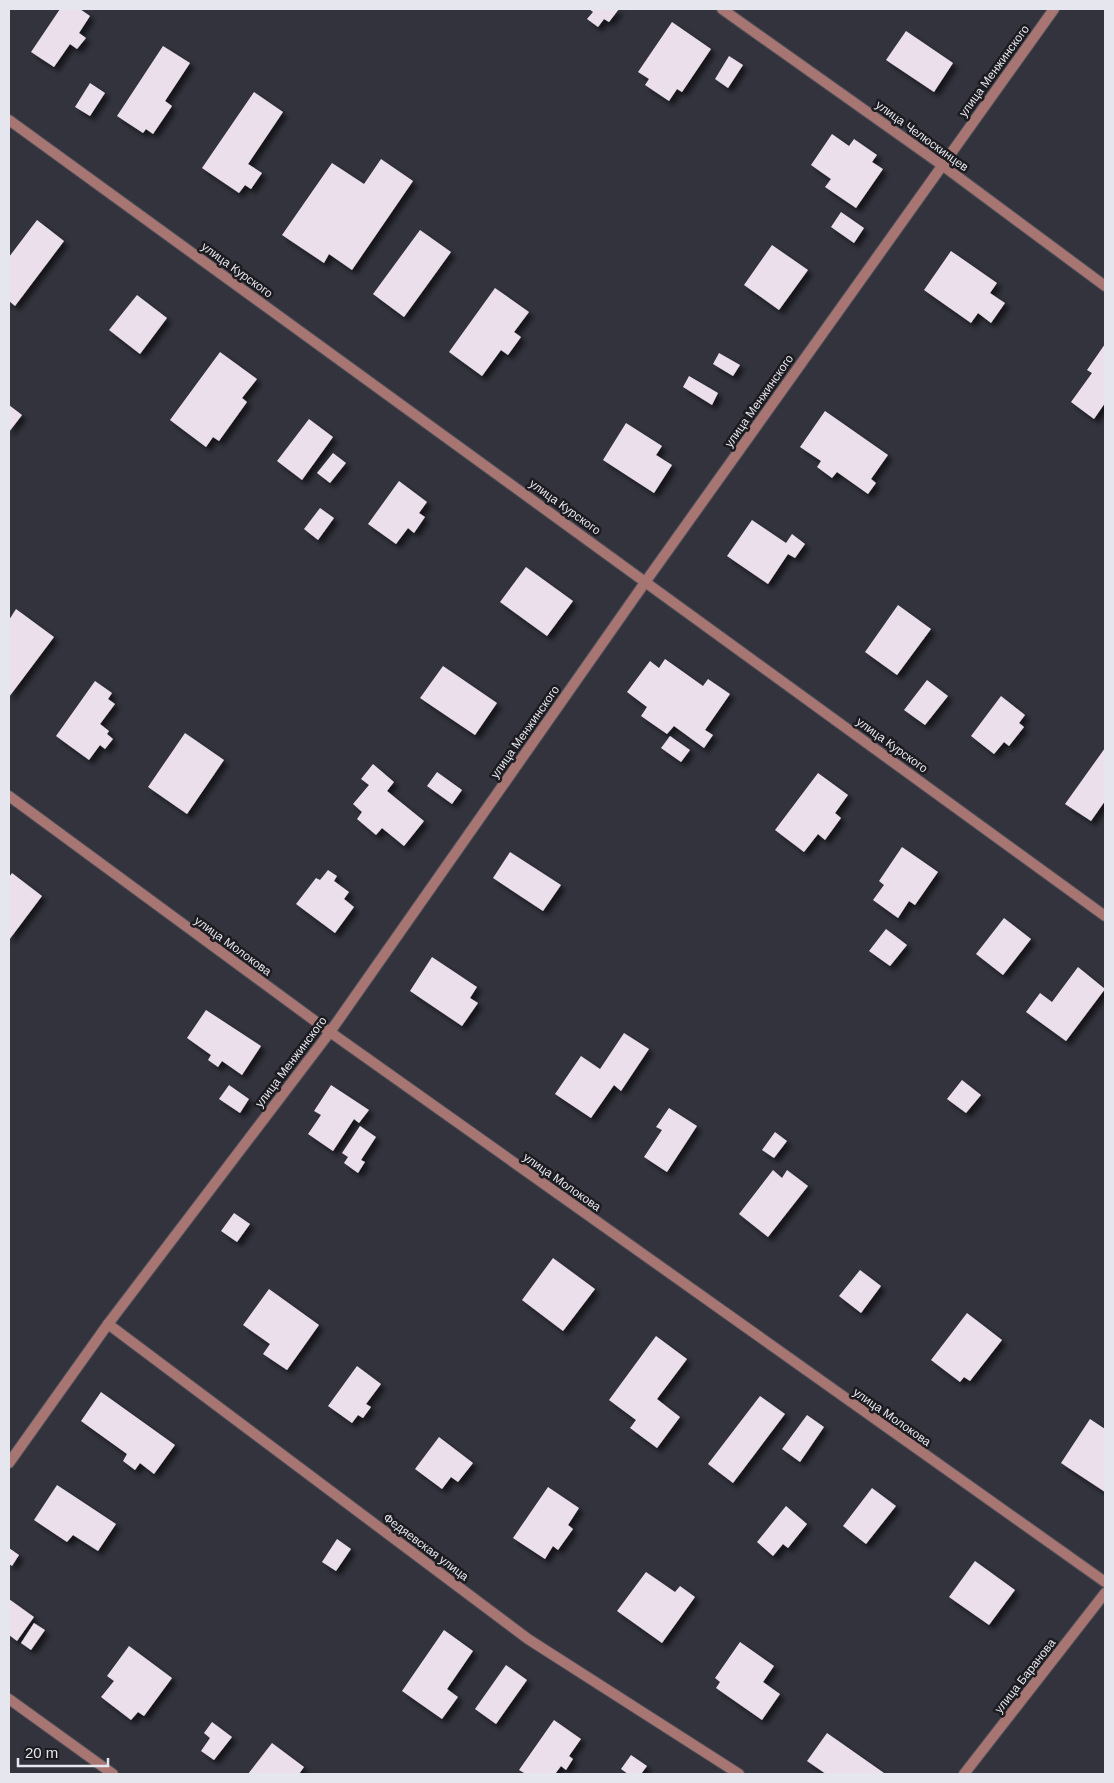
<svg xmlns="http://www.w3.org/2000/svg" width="1114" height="1783" font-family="Helvetica,sans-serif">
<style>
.building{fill:#eadfea;filter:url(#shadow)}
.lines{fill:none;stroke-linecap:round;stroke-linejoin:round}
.minor-casing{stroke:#50505a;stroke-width:12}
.minor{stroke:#a77672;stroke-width:10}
.labels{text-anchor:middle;stroke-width:5;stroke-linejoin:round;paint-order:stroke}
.street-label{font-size:12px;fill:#e6e6ee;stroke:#1c1b20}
</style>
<defs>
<filter id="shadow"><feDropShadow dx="4.5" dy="4.5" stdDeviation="2.5" flood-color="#0009"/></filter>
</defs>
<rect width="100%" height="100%" fill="#33333e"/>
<g class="building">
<path d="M 60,9 L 80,9 L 90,16 L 79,33 L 86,38 L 77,49 L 70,44 L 54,67 L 31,52 Z"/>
<path d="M 589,9 L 619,9 L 609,22 L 604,19 L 598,27 L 587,19 L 593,12 Z"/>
<path d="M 672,22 L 711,49 L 682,92 L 677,89 L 669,101 L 645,85 L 649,79 L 638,72 Z"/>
<path d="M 906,31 L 953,63 L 934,92 L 886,60 Z"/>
<path d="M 163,46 L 190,63 L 165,101 L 172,106 L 153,134 L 146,129 L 143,133 L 117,116 Z"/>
<path d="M 729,56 L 743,65 L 728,88 L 715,79 Z"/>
<path d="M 90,83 L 105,93 L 90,116 L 75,107 Z"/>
<path d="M 254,92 L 283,112 L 248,164 L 262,173 L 251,189 L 245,185 L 239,193 L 202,168 Z"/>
<path d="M 832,134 L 849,146 L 854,139 L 877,155 L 872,162 L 883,169 L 856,208 L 825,187 L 831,179 L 811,165 Z"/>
<path d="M 381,159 L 413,181 L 352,270 L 329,254 L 324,263 L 282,235 L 332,163 L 364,184 Z"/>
<path d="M 841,212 L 864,228 L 854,243 L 831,227 Z"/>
<path d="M 37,220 L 64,241 L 15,306 L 9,301 L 9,257 Z"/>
<path d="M 420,230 L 451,252 L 404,317 L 373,294 Z"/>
<path d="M 772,245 L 808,270 L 779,310 L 744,285 Z"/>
<path d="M 951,251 L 997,283 L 990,293 L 1005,303 L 991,323 L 978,313 L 971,323 L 924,290 Z"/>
<path d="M 495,288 L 529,312 L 514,332 L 521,337 L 508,355 L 501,350 L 482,376 L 449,352 Z"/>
<path d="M 137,295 L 167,318 L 140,354 L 109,330 Z"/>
<path d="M 1105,344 L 1105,403 L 1094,419 L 1071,402 L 1092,373 L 1087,370 Z"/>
<path d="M 220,352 L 257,379 L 242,398 L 247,402 L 219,441 L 213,437 L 206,447 L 170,420 Z"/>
<path d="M 719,353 L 740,365 L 733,376 L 713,364 Z"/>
<path d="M 689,376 L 718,393 L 712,405 L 683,387 Z"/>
<path d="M 9,405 L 22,415 L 9,432 Z"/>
<path d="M 825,411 L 888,455 L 871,479 L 876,483 L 868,494 L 837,472 L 832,478 L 817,467 L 821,461 L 800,447 Z"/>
<path d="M 309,419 L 333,437 L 302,480 L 277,461 Z"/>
<path d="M 626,423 L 662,446 L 656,455 L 672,465 L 654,493 L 603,460 Z"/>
<path d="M 333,453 L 346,463 L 330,483 L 317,473 Z"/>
<path d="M 399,481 L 427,502 L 419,513 L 425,517 L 414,533 L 408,528 L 396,544 L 368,524 Z"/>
<path d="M 320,508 L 334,518 L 318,540 L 304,529 Z"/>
<path d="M 752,520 L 786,543 L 792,534 L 805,544 L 795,558 L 788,554 L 768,584 L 727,556 Z"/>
<path d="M 526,567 L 573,601 L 547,636 L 500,602 Z"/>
<path d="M 898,605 L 931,629 L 897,675 L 865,652 Z"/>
<path d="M 16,609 L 54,637 L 9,697 L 9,620 Z"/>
<path d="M 665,659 L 703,686 L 708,679 L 730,694 L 705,730 L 713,735 L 704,748 L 674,726 L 667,734 L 641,716 L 647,707 L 627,692 L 650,661 L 659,668 Z"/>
<path d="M 443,666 L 497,703 L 475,735 L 420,698 Z"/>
<path d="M 927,680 L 948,696 L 925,725 L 904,710 Z"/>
<path d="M 95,681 L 112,693 L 108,699 L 115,704 L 100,724 L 109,731 L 107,734 L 113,739 L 105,749 L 100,745 L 89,760 L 56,736 Z"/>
<path d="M 1001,696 L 1025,715 L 1019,723 L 1024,727 L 1009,746 L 1004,742 L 994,754 L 971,736 Z"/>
<path d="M 185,733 L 224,760 L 187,814 L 148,787 Z"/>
<path d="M 670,736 L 690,750 L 681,762 L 661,748 Z"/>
<path d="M 1105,748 L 1105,801 L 1091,821 L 1065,804 Z"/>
<path d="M 373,764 L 394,782 L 387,791 L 424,821 L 404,846 L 382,828 L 376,835 L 357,819 L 362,812 L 353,804 L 369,785 L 361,779 Z"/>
<path d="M 437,772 L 462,790 L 452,804 L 427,786 Z"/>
<path d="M 818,773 L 848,795 L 835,813 L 841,818 L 825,840 L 818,834 L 804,852 L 775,830 Z"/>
<path d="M 902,847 L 938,872 L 915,905 L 909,901 L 898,918 L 873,900 L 884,885 L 879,881 Z"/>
<path d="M 510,852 L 561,885 L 543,911 L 493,878 Z"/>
<path d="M 328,870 L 337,876 L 334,881 L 349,892 L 344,899 L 354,907 L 335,933 L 296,904 L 316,878 L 320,880 Z"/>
<path d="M 12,873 L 42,896 L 9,940 L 9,877 Z"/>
<path d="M 1004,918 L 1031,939 L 1003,975 L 976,954 Z"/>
<path d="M 886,929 L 907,945 L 890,966 L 869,951 Z"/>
<path d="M 432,957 L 477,987 L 470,998 L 478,1003 L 462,1026 L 410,991 Z"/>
<path d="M 1078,967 L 1105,989 L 1066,1041 L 1026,1012 L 1040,993 L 1052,1002 Z"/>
<path d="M 206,1010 L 261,1046 L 242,1075 L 222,1061 L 218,1067 L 208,1060 L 211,1055 L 187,1038 Z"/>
<path d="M 624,1033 L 649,1049 L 621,1091 L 614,1085 L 591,1118 L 555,1094 L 581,1056 L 600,1069 Z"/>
<path d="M 962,1080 L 981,1095 L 966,1113 L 947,1099 Z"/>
<path d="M 229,1085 L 249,1099 L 240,1113 L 219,1099 Z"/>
<path d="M 331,1085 L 369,1110 L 359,1123 L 354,1119 L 333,1151 L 308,1134 L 321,1115 L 314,1111 Z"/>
<path d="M 669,1108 L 697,1126 L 667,1172 L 644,1157 L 662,1130 L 656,1127 Z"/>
<path d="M 360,1126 L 376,1137 L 361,1160 L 365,1162 L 358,1173 L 344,1163 L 348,1157 L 342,1153 Z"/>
<path d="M 775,1132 L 787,1141 L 774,1158 L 762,1150 Z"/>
<path d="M 773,1170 L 782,1178 L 787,1170 L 808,1186 L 768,1237 L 739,1214 Z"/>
<path d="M 234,1213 L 250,1224 L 237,1242 L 221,1231 Z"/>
<path d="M 553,1258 L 595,1289 L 563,1331 L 522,1300 Z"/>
<path d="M 860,1270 L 881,1286 L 861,1313 L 839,1296 Z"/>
<path d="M 269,1289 L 319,1325 L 287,1370 L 263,1354 L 270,1344 L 243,1325 Z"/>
<path d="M 967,1313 L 1002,1340 L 970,1381 L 964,1377 L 960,1382 L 931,1360 Z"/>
<path d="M 656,1336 L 687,1359 L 657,1399 L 680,1417 L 657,1448 L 630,1428 L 636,1420 L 609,1400 Z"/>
<path d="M 357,1366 L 381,1384 L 366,1404 L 371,1407 L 363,1418 L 358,1415 L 352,1423 L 328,1406 Z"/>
<path d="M 101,1392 L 175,1445 L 154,1474 L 140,1463 L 135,1470 L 123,1461 L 127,1454 L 81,1421 Z"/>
<path d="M 760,1396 L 785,1414 L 733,1483 L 708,1464 Z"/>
<path d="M 807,1415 L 824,1427 L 800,1462 L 782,1449 Z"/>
<path d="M 1090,1419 L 1105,1429 L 1105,1492 L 1061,1463 Z"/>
<path d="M 439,1437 L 473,1463 L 458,1482 L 451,1477 L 442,1489 L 415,1469 Z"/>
<path d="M 57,1485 L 116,1524 L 98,1551 L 73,1535 L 67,1542 L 34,1520 Z"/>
<path d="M 548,1487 L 579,1508 L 568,1525 L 573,1529 L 558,1550 L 553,1546 L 545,1559 L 513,1538 Z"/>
<path d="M 872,1488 L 896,1506 L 866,1544 L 843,1526 Z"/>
<path d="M 786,1506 L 807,1524 L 788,1548 L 783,1544 L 773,1556 L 757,1542 Z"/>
<path d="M 337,1539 L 351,1549 L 336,1571 L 322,1562 Z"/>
<path d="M 9,1548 L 19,1555 L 12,1566 L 9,1564 Z"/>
<path d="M 975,1561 L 1015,1590 L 989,1625 L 949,1597 Z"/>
<path d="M 646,1572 L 675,1592 L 680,1586 L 695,1597 L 662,1643 L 617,1611 Z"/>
<path d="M 9,1599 L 34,1617 L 17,1641 L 9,1635 Z"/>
<path d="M 34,1623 L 45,1630 L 31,1650 L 21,1643 Z"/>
<path d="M 444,1630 L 473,1651 L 447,1689 L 458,1697 L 442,1719 L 402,1691 Z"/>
<path d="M 740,1642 L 774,1666 L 763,1682 L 780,1694 L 762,1720 L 716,1688 L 720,1682 L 715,1678 Z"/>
<path d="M 129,1646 L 172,1678 L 144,1716 L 138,1712 L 131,1720 L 101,1697 L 114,1681 L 107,1676 Z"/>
<path d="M 506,1665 L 527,1680 L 496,1724 L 475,1709 Z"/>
<path d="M 554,1720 L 581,1739 L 569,1756 L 573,1759 L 566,1770 L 561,1766 L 555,1774 L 526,1774 L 519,1770 Z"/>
<path d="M 212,1722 L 232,1737 L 214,1760 L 201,1751 L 210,1738 L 204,1733 Z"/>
<path d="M 827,1733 L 884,1773 L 883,1774 L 826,1774 L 807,1761 Z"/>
<path d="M 272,1743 L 304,1767 L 299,1774 L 248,1774 Z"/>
<path d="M 631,1755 L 647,1766 L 641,1774 L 628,1774 L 621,1769 Z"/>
</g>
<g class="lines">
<g class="minor-casing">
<g id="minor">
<path d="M 722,9 L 942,165 L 1105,286"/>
<path d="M 9,120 L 1105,916"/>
<path d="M 9,796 L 330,1032 L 1105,1582"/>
<path d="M 108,1324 L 528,1639 L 739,1774"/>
<path d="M 9,1463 L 108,1324 L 330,1032 L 646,581 L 1054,9"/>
<path d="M 9,1699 L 113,1774"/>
<path d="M 964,1774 L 1105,1593"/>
</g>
</g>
<use href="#minor" class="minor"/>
</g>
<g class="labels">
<g class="street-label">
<text transform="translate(994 71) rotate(-54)" y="4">улица Менжинского</text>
<text transform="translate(922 136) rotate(36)" y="4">улица Челюскинцев</text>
<text transform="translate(237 270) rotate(36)" y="4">улица Курского</text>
<text transform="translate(759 401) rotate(-55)" y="4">улица Менжинского</text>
<text transform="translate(565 507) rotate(36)" y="4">улица Курского</text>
<text transform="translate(525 732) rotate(-55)" y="4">улица Менжинского</text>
<text transform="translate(892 745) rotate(36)" y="4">улица Курского</text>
<text transform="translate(233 946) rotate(36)" y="4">улица Молокова</text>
<text transform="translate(291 1062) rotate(-53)" y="4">улица Менжинского</text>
<text transform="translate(562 1182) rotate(35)" y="4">улица Молокова</text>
<text transform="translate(892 1417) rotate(35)" y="4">улица Молокова</text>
<text transform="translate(426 1547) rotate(37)" y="4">Федяевская улица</text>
<text transform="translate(1025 1676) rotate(-52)" y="4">улица Баранова</text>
</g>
</g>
<rect width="1114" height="1783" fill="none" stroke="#e6e6ee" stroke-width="20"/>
<path d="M18 1758v8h90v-8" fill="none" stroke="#e6e6ee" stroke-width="2.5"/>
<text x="25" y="1758" font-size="15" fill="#e6e6ee" stroke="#1c1b20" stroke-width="4" paint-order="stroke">20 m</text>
</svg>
